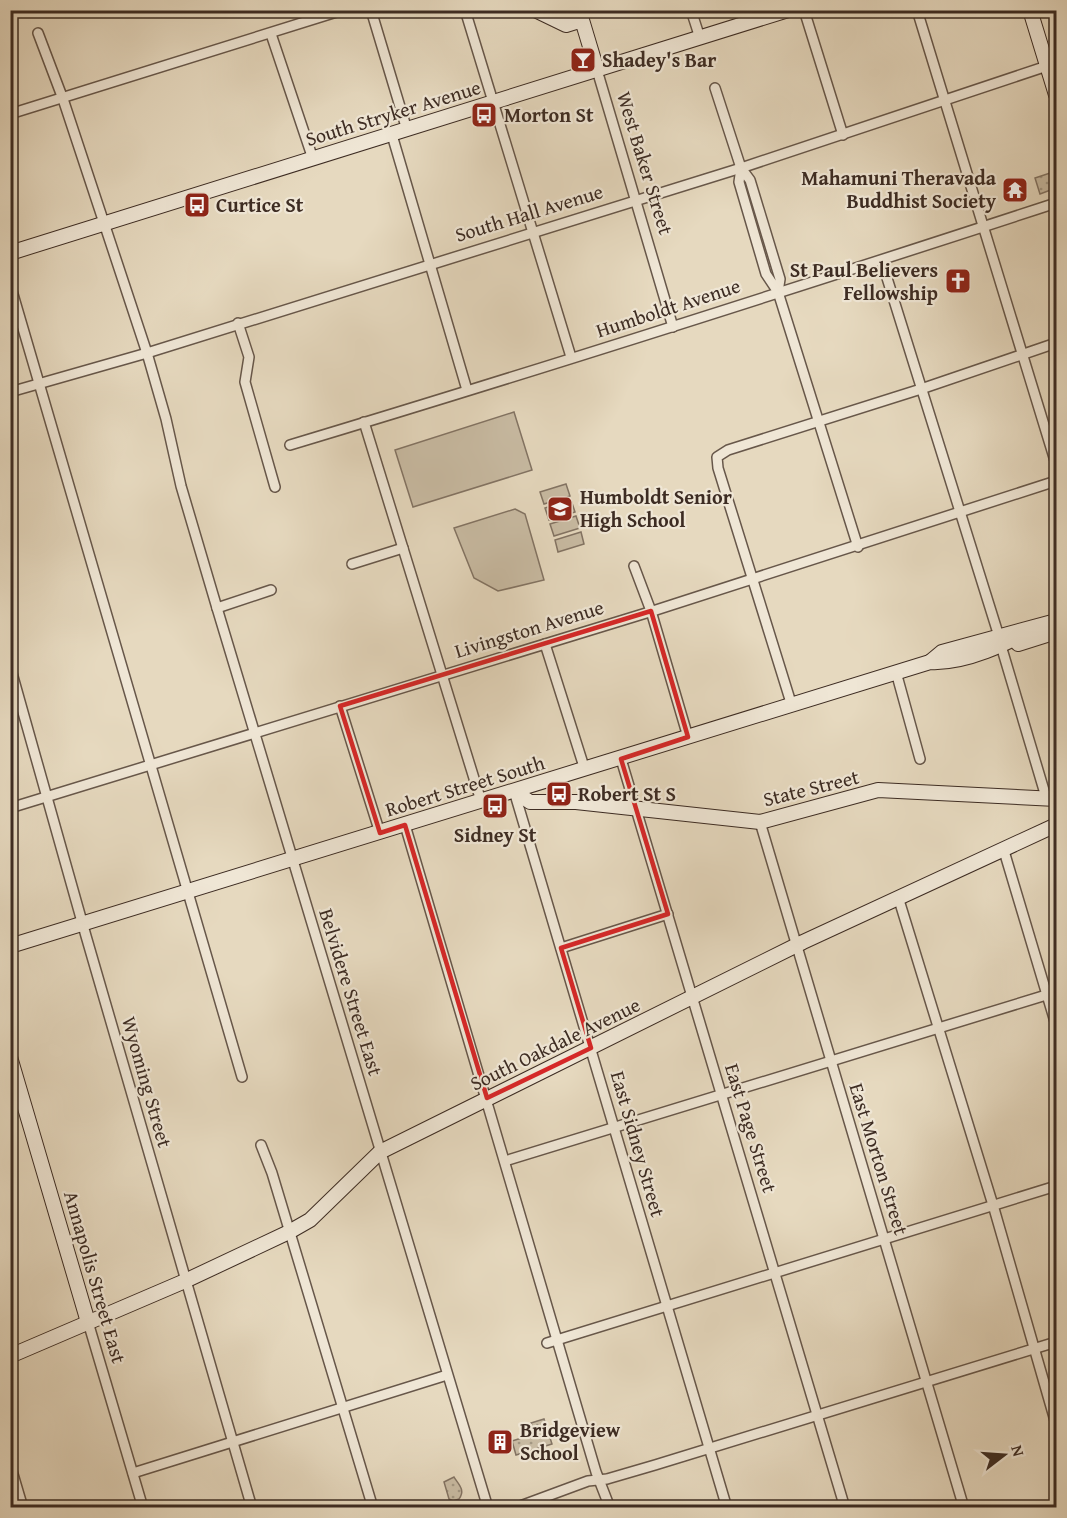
<svg xmlns="http://www.w3.org/2000/svg" width="1067" height="1518" font-family="'Gentium Book Plus',serif">
<style>
.green{fill:url(#green-dots);stroke:#837464;stroke-width:1.5}
.pitch{fill:#c9bca4;stroke:#837464;stroke-width:1.5}
.lines{fill:none;stroke-linecap:round;stroke-linejoin:round}
.street-casing{stroke:#67574a;stroke-width:12}
.secondary-casing{stroke:#3d2c23;stroke-width:16}
.street{stroke:#efe6d5;stroke-width:9}
.secondary{stroke:#efe6d5;stroke-width:14}
.marked{fill:none;stroke:#d62828;stroke-width:4.5;stroke-linejoin:round}
.labels{text-anchor:middle;stroke-width:4.5;stroke-linejoin:round;paint-order:stroke}
.poi-label{font-size:20px;font-weight:bold;fill:#3d2c23;stroke:#efe6d5;text-anchor:start}
.street-label{font-size:20px;fill:#3d2c23;stroke:#efe6d5}
</style>
<defs>
<pattern id="green-dots" width="8" height="8" patternUnits="userSpaceOnUse" patternTransform="scale(1.5)"><rect width="8" height="8" fill="#c9bca4"/><path d="M2 2h.1M6 6h.1" fill="none" stroke="#a49985" stroke-width="1.8" stroke-linecap="round"/></pattern>
</defs>
<rect width="100%" height="100%" fill="#e6d9bf"/>
<filter id="stains"><feTurbulence type="fractalNoise" baseFrequency=".00333" numOctaves="4"/><feColorMatrix values="0 0 0 0 .2 0 0 0 0 .09 0 0 0 0 .02 0 0 0 .5 -.17"/></filter>
<radialGradient id="worn" r=".72"><stop offset=".6" stop-color="#630" stop-opacity="0"/><stop offset="1" stop-color="#630" stop-opacity=".3"/></radialGradient>
<g class="green">
<path d="M 1056,171 L 1056,188 L 1040,194 L 1035,178 Z"/>
<path d="M 544,1419 L 552,1444 L 516,1455 L 512,1441 L 528,1436 L 533,1429 L 531,1423 Z"/>
<path d="M 454,1477 C 458,1484 466,1490 459,1499 L 453,1501 L 449,1499 L 444,1482 Z"/>
</g>
<g class="pitch">
<path d="M 514,412 L 532,470 L 413,507 L 395,450 Z"/>
<path d="M 566,484 L 570,496 L 544,504 L 540,492 Z"/>
<path d="M 571,500 L 575,512 L 549,520 L 545,508 Z"/>
<path d="M 515,509 L 525,514 L 544,580 L 498,591 L 474,578 L 454,528 Z"/>
<path d="M 576,516 L 580,528 L 554,536 L 550,524 Z"/>
<path d="M 581,532 L 584,544 L 558,552 L 555,540 Z"/>
</g>
<g class="lines">
<g class="street-casing">
<g id="street">
<path d="M 371,10 L 407,130"/>
<path d="M 465,10 L 571,357"/>
<path d="M 691,10 L 700,38"/>
<path d="M 804,10 L 843,135"/>
<path d="M 917,10 L 1056,464"/>
<path d="M 38,33 L 63,99 L 147,353 L 166,419 L 181,486 L 217,608 L 488,1508"/>
<path d="M 271,34 L 313,159"/>
<path d="M 597,70 L 673,327"/>
<path d="M 715,88 L 741,168 L 750,180 L 780,279 L 778,292"/>
<path d="M 10,114 L 343,10"/>
<path d="M 392,135 L 467,390"/>
<path d="M 741,168 L 739,182 L 766,274 L 778,292 L 858,547"/>
<path d="M 882,262 L 997,630"/>
<path d="M 10,284 L 242,1077"/>
<path d="M 238,323 L 249,357 L 245,382 L 275,487"/>
<path d="M 10,392 L 147,353 L 741,168 L 1056,63"/>
<path d="M 364,422 L 481,801"/>
<path d="M 290,445 C 546,368 802,286 1056,203"/>
<path d="M 352,564 L 403,548"/>
<path d="M 634,566 L 651,611 L 688,737"/>
<path d="M 217,608 L 271,590"/>
<path d="M 545,644 L 585,770"/>
<path d="M 1002,649 L 1046,797"/>
<path d="M 10,666 L 86,936 L 252,1508"/>
<path d="M 896,672 L 920,759"/>
<path d="M 340,706 L 380,833"/>
<path d="M 792,706 L 718,468 L 717,457 L 728,450 L 921,389 L 1056,343"/>
<path d="M 621,759 L 845,1508"/>
<path d="M 514,791 L 727,1508"/>
<path d="M 10,808 L 656,610 L 1056,481"/>
<path d="M 760,822 L 964,1508"/>
<path d="M 405,825 L 596,1472 L 610,1508"/>
<path d="M 1004,851 L 1056,1025"/>
<path d="M 899,900 L 993,1205 L 1056,1424"/>
<path d="M 561,948 L 668,914"/>
<path d="M 261,1145 L 272,1173 L 373,1508"/>
<path d="M 505,1161 L 1056,992"/>
<path d="M 88,1322 L 143,1508"/>
<path d="M 547,1343 L 1056,1186"/>
<path d="M 10,1464 L 23,1508"/>
<path d="M 133,1473 L 447,1375"/>
<path d="M 515,1508 L 588,1481 L 607,1479 L 655,1465 L 1056,1342"/>
</g>
</g>
<g class="secondary-casing">
<g id="secondary">
<path d="M 535,10 L 566,25 L 582,20 L 597,70"/>
<path d="M 1030,10 L 1056,95"/>
<path d="M 10,253 L 788,10"/>
<path d="M 1018,644 L 1056,632"/>
<path d="M 930,662 L 942,652 L 1056,621"/>
<path d="M 514,791 L 530,802 L 576,802 L 760,822 L 878,790 L 1056,799"/>
<path d="M 10,946 L 930,662 C 966,664 1007,643 1038,627"/>
<path d="M 10,1057 L 88,1322"/>
<path d="M 10,1356 L 185,1281 L 289,1232 L 310,1220 L 380,1152 L 803,942 L 1056,825"/>
</g>
</g>
<use href="#street" class="street"/>
<use href="#secondary" class="secondary"/>
</g>
<path class="marked" d="M 651,611 L 688,737 L 621,759 L 668,914 L 561,948 L 591,1048 L 487,1098 L 405,825 L 380,833 L 340,706 Z"/>
<defs>
<g id="bar-square" transform="scale(1.35)"><rect x="-9" y="-9" width="18" height="18" rx="4" fill="#8f2418" stroke="#efe6d5"/><path d="M-6-5H6L.8 .8V4.5H3.5V6h-7V4.5H-.8V.8Z" fill="#fff"/></g>
<g id="bus-square" transform="scale(1.35)"><rect x="-9" y="-9" width="18" height="18" rx="4" fill="#8f2418" stroke="#efe6d5"/><path d="M-5-6H5V4H4V6H2V4H-2V6H-4V4H-5ZM-3.5-4V0h7V-4ZM-3.5 1.2v1.5H-2V1.2ZM2 1.2v1.5H3.5V1.2Z" fill="#fff"/></g>
<g id="temple-square" transform="scale(1.35)"><rect x="-9" y="-9" width="18" height="18" rx="4" fill="#8f2418" stroke="#efe6d5"/><path d="M0-6L5-2H3V0L6.5 2.5H4V6H1.5V3h-3V6H-4V2.5H-6.5L-3 0V-2H-5Z" fill="#fff"/></g>
<g id="church-square" transform="scale(1.35)"><rect x="-9" y="-9" width="18" height="18" rx="4" fill="#8f2418" stroke="#efe6d5"/><path d="M-1.2-6h2.4v3.5h3.3v2.4h-3.3V6h-2.4V-.1h-3.3v-2.4h3.3Z" fill="#fff"/></g>
<g id="school-square" transform="scale(1.35)"><rect x="-9" y="-9" width="18" height="18" rx="4" fill="#8f2418" stroke="#efe6d5"/><path d="M0-5L7-2L0 1L-7-2ZM-4 1L0 2.5L4 1V4Q0 6-4 4Z" fill="#fff"/></g>
<g id="building-square" transform="scale(1.35)"><rect x="-9" y="-9" width="18" height="18" rx="4" fill="#8f2418" stroke="#efe6d5"/><path d="M-4-6H4V6H1V3H-1V6H-4ZM-2.5-4.3h1.7v1.8h-1.7ZM.8-4.3h1.7v1.8H.8ZM-2.5-1h1.7V.8h-1.7ZM.8-1h1.7V.8H.8Z" fill="#fff"/></g>
</defs>
<g fill-rule="evenodd">
<use href="#bar-square" x="583" y="60"/>
<use href="#bus-square" x="484" y="115"/>
<use href="#temple-square" x="1015" y="190"/>
<use href="#bus-square" x="197" y="205"/>
<use href="#church-square" x="958" y="281"/>
<use href="#school-square" x="560" y="509"/>
<use href="#bus-square" x="559" y="794"/>
<use href="#bus-square" x="495" y="806"/>
<use href="#building-square" x="500" y="1442"/>
</g>
<g class="labels">
<g class="poi-label">
<text x="602" y="67">Shadey's Bar</text>
<text x="504" y="122">Morton St</text>
<text x="996" y="185" text-anchor="end">Mahamuni Theravada<tspan x="996" dy="23">Buddhist Society</tspan></text>
<text x="216" y="212">Curtice St</text>
<text x="938" y="277" text-anchor="end">St Paul Believers<tspan x="938" dy="23">Fellowship</tspan></text>
<text x="580" y="504">Humboldt Senior<tspan x="580" dy="23">High School</tspan></text>
<text x="578" y="801">Robert St S</text>
<text x="495" y="842" text-anchor="middle">Sidney St</text>
<text x="520" y="1437">Bridgeview<tspan x="520" dy="23">School</tspan></text>
</g>
<g class="street-label">
<text transform="translate(393 113) rotate(-17)" y="7">South Stryker Avenue</text>
<text transform="translate(645 163) rotate(73)" y="7">West Baker Street</text>
<text transform="translate(529 213) rotate(-17)" y="7">South Hall Avenue</text>
<text transform="translate(668 308) rotate(-18)" y="7">Humboldt Avenue</text>
<text transform="translate(529 629) rotate(-17)" y="7">Livingston Avenue</text>
<text transform="translate(465 786) rotate(-17)" y="7">Robert Street South</text>
<text transform="translate(811 788) rotate(-14)" y="7">State Street</text>
<text transform="translate(351 992) rotate(73)" y="7">Belvidere Street East</text>
<text transform="translate(555 1044) rotate(-26)" y="7">South Oakdale Avenue</text>
<text transform="translate(147 1082) rotate(74)" y="7">Wyoming Street</text>
<text transform="translate(751 1128) rotate(73)" y="7">East Page Street</text>
<text transform="translate(638 1144) rotate(74)" y="7">East Sidney Street</text>
<text transform="translate(879 1159) rotate(73)" y="7">East Morton Street</text>
<text transform="translate(95 1277) rotate(74)" y="7">Annapolis Street East</text>
</g>
</g>
<rect width="1067" height="1518" fill="none" stroke="#e6d9bf" stroke-width="36"/>
<rect x="12" y="12" width="1043" height="1494" fill="none" stroke="#3d2c23" stroke-width="3"/>
<rect x="18" y="18" width="1031" height="1482" fill="none" stroke="#3d2c23" stroke-width="1.5"/>
<g transform="translate(1004 1455) rotate(73)" stroke="#efe6d5" stroke-width="4.5" paint-order="stroke">
<path d="M0-4.5L10 22L0 15L-10 22Z" fill="#3d2c23"/>
<text y="-9" font-size="16" font-weight="bold" text-anchor="middle" fill="#3d2c23">N</text>
</g>
<rect width="100%" height="100%" filter="url(#stains)"/>
<rect width="100%" height="100%" fill="url(#worn)"/>
</svg>
